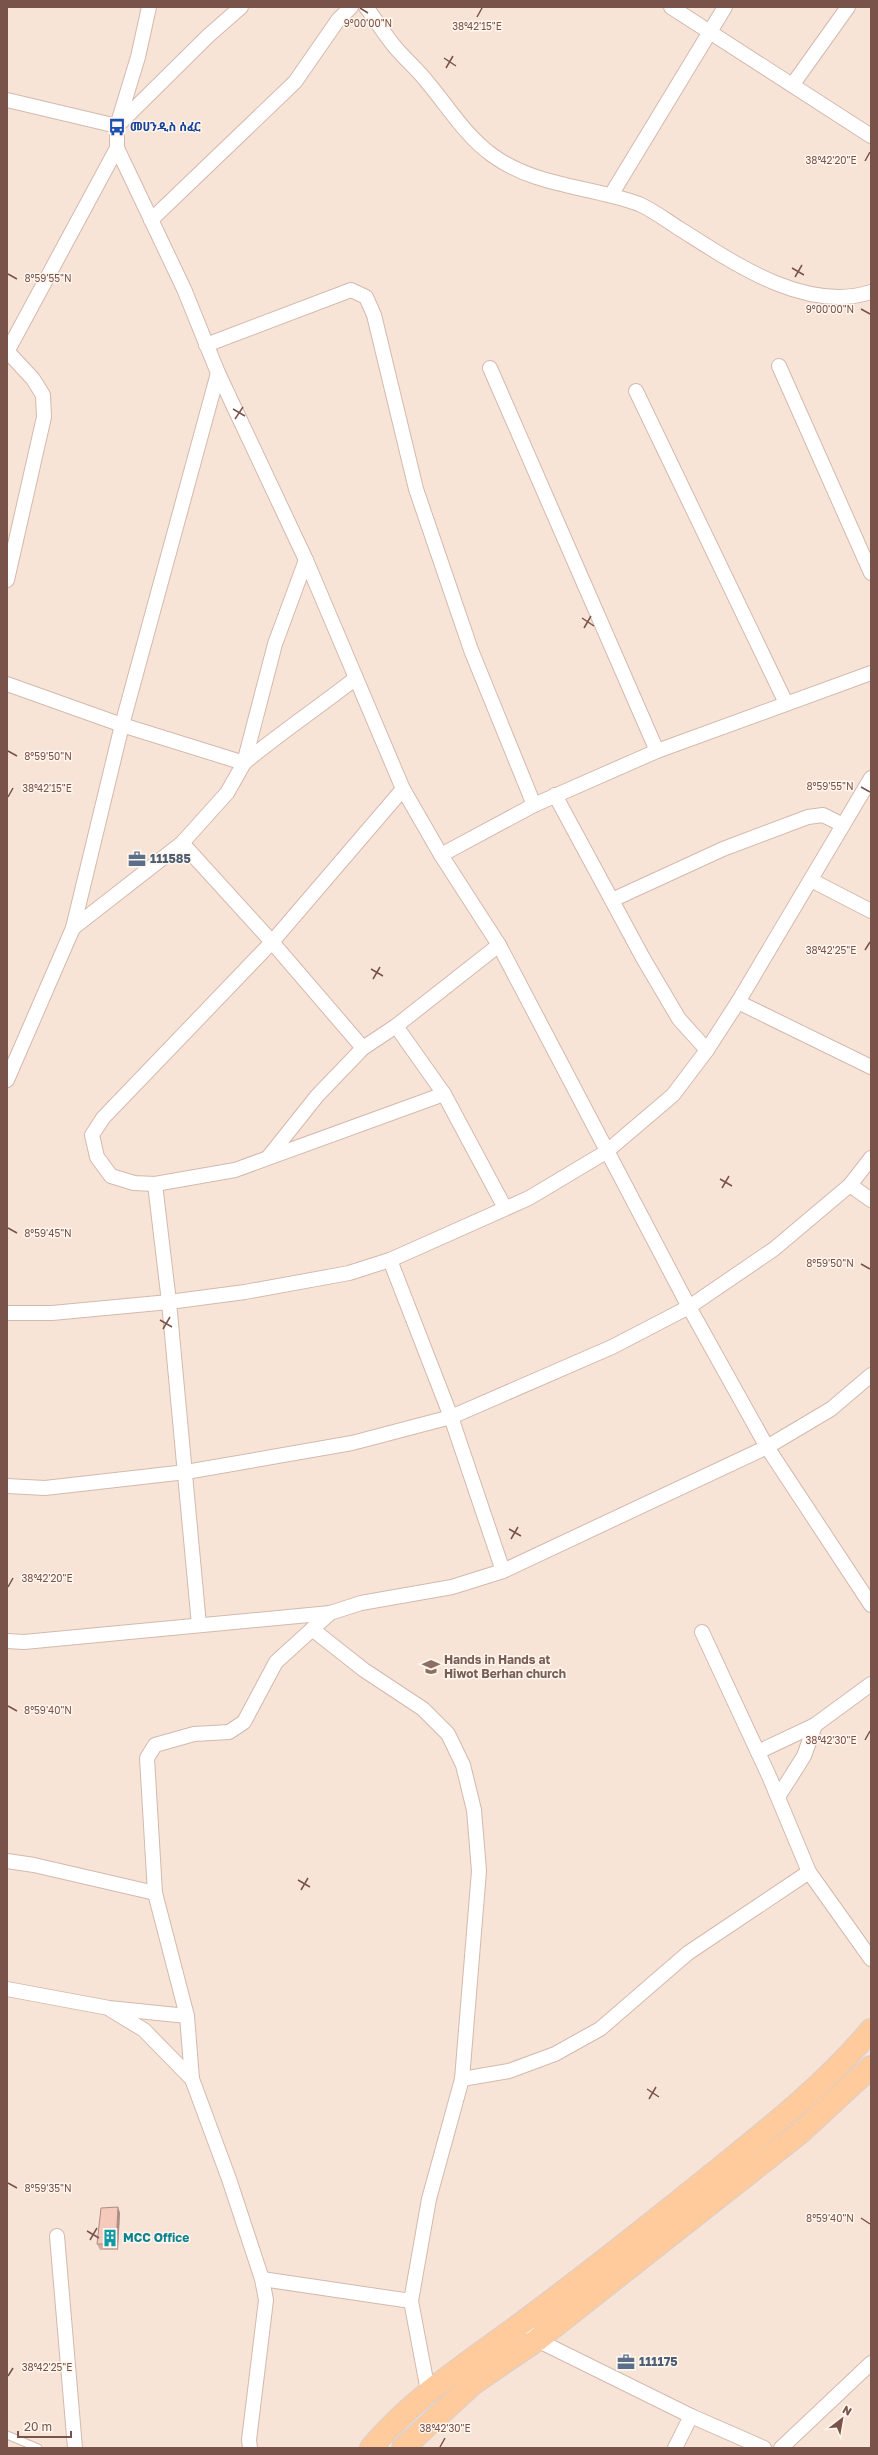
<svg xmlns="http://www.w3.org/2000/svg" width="878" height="2455" font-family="'Golos Text','Noto Sans Ethiopic',sans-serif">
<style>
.residential{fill:#f8e4d7}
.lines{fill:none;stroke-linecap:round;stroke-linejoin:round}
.lane-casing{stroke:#d3b9ae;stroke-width:9}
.street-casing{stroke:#d3b9ae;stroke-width:16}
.primary-casing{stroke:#d9cfcc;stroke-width:24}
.lane{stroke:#fff;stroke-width:7}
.street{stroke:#fff;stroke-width:14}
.primary{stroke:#ffca9c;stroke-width:22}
.wall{fill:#d3aea2}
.shaded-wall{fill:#ac8d84}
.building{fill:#f5cabc;stroke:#ac8d84}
.ticks{fill:none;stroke:#795249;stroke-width:1.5}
.labels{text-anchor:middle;stroke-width:3;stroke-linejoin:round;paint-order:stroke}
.transit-label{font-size:12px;font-weight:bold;fill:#164399;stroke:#fff6ee;text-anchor:start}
.service-label{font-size:12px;font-weight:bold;fill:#4e5e75;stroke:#fff6ee;text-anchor:start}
.education-label{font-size:12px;font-weight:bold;fill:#785e54;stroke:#fff6ee;text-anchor:start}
.culture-label{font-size:12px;font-weight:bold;fill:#0d838f;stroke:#fff6ee;text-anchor:start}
.ticks-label{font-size:10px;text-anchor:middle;fill:#795249;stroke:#fff6ee;stroke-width:3;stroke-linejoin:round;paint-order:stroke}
</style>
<rect width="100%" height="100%" fill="#fef1e7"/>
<rect class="residential" x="7" y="7" width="864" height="2441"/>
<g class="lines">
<g class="lane-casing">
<path id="lane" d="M 7,2435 L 38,2448"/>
</g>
<g class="street-casing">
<g id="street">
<path d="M 149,7 L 138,57 L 117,126 L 117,148 L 184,289 L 218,373 L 306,560 L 403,789 L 441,855 L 499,945 L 689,1307 L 767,1447 L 871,1605"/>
<path d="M 366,7 C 376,20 384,34 395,47 C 405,59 418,70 428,83 C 449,108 465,135 492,155 C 536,187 590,186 639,204 C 653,210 667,221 680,229 C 734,263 805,313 871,292"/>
<path d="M 671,7 L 871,136"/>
<path d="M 793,84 L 848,7"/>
<path d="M 7,100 L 117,126 L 208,36 L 241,7"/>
<path d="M 611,195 L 725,7"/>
<path d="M 151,220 L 295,82 L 338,20 L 351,7"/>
<path d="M 206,345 L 351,290 L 366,297 L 374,315 L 416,489 L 471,650 L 534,805"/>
<path d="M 7,352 L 117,148"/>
<path d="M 779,366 L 871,573"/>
<path d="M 490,368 L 657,751"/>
<path d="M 636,391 L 786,703"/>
<path d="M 7,580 L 44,417 L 43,395 L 33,379 L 7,351"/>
<path d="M 7,684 L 122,725 L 244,763"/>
<path d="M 244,763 C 280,733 319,707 356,678"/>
<path d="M 403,789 L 272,942 L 103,1118 L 92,1135 L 97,1157 L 111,1176 L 134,1183 L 155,1184 L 235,1170 L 444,1094"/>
<path d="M 555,795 L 643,958 L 679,1019 L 707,1050"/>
<path d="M 182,843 L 272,942 L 363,1048"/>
<path d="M 441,855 L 534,805 L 657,751 L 871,673"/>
<path d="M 811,880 L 871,911"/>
<path d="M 612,900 L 723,849 L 808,817 L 823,815 L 843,825"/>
<path d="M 73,928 L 182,843 L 227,793 L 244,763 L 275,644 L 306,560"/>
<path d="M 738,1002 L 871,1067"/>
<path d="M 396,1026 L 444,1094 L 505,1208"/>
<path d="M 7,1080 L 73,928 L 122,725 L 218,373"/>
<path d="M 270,1155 L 317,1096 L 363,1048 L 396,1026 L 499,945"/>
<path d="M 155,1184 L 169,1302 L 199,1625"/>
<path d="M 850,1185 L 871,1200"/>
<path d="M 390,1260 L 451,1417 L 503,1571"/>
<path d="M 7,1313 L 52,1313 L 169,1302 L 245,1292 L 349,1273 L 390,1260 L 529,1198 L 606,1152 L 673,1095 L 707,1050 L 738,1002 L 871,778"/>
<path d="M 7,1486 L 45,1488 L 186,1472 L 352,1443 L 451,1417 L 612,1347 L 689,1307 L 774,1249 L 850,1185 L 871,1158"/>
<path d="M 312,1629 L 364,1670 L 423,1709 L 448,1734 L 463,1765 L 474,1810 L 479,1871 L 462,2079 L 429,2199 L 411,2301 L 428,2391"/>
<path d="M 702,1632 L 769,1776 L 809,1872 L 871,1959"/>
<path d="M 7,1641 L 24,1642 L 330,1613 L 361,1603 L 452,1587 L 503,1571 L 767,1447 L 831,1409 L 871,1375"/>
<path d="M 758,1752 L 815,1725 L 871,1684"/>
<path d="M 778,1797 L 804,1756 L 815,1725"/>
<path d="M 7,1861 L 34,1865 L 155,1893"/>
<path d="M 7,1989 L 109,2008 L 187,2016"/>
<path d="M 111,2010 L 144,2030 L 192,2079"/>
<path d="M 462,2079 L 509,2071 L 555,2054 L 600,2029 L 688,1953 L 809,1872"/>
<path d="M 57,2236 L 75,2448"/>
<path d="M 262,2279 L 411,2301"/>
<path d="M 533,2335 L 537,2340 L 691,2416 L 764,2448"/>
<path d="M 250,2448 L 249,2440 L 266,2300 L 262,2279 L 229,2179 L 192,2079 L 187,2016 L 155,1893 L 147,1758 L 155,1745 L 194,1734 L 229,1732 L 244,1722 L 276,1662 L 330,1613"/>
<path d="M 675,2448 L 691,2416"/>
<path d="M 781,2448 L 871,2363"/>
</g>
</g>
<g class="primary-casing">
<g id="primary">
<path d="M 371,2448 C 414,2397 469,2362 522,2323 C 585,2276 647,2227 709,2177 C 766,2131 824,2086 871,2030"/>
<path d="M 403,2448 L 474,2383 L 537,2340 L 801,2132 L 871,2067"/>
</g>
</g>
<use href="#lane" class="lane"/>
<use href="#street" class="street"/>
<use href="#primary" class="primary"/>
</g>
<path class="wall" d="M 118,2207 L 120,2213 L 118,2250 L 100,2250 L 97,2244 Z"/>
<path class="shaded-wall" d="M 118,2207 L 120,2213 L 118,2250 L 116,2244 Z"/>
<path class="building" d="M 118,2207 L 116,2244 L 97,2244 L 101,2208 Z"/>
<path class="ticks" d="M 360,8 L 368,13M 477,17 L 482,8M 444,58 L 456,66M 446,68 L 453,56M 865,161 L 870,152M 792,268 L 804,275M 8,274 L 17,279M 795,277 L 802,265M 861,309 L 870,314M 233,409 L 245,416M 235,419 L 243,407M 582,618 L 594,626M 584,628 L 591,616M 8,751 L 17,756M 861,787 L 870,792M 8,797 L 13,788M 865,950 L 870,942M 371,969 L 383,976M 373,979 L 380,967M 720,1179 L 732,1186M 722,1188 L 729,1176M 8,1228 L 17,1233M 861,1264 L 870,1269M 160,1320 L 172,1327M 163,1329 L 170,1317M 509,1529 L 521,1536M 511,1539 L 518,1527M 8,1587 L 13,1578M 8,1706 L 17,1711M 865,1740 L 870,1731M 298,1880 L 310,1887M 301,1890 L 308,1878M 647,2089 L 659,2097M 649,2099 L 656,2087M 8,2183 L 17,2188M 861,2218 L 870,2224M 87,2231 L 99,2238M 90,2240 L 97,2228M 8,2376 L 13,2368M 440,2447 L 445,2438"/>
<defs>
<g id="bus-bare" transform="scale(1.38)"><path d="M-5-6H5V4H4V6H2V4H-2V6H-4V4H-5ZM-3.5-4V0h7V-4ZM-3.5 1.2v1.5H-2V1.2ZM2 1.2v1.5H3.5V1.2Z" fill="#1a4fb4" stroke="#fff6ee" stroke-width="2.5" paint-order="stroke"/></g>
<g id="office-bare" transform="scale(1.38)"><path d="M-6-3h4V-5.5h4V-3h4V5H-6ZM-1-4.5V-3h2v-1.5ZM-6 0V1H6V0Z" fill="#5c6f8a" stroke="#fff6ee" stroke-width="2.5" paint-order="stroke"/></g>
<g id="school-bare" transform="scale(1.38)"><path d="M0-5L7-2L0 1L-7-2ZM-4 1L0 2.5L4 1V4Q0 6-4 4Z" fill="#8d6e63" stroke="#fff6ee" stroke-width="2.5" paint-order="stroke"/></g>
<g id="building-bare" transform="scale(1.38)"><path d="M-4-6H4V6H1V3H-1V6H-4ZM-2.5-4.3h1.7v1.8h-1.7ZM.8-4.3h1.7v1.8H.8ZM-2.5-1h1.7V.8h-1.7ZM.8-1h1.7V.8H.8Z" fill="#0f9aa8" stroke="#fff6ee" stroke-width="2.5" paint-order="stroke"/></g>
</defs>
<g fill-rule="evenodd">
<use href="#bus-bare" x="117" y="127"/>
<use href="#office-bare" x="137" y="859"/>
<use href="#school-bare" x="431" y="1667"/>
<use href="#building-bare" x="110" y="2238"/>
<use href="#office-bare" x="626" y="2362"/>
</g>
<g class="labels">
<g class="transit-label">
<text x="130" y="131">መሀንዲስ ሰፈር</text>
</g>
<g class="service-label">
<text x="150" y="863">111585</text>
<text x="639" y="2366">111175</text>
</g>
<g class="education-label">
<text x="444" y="1664">Hands in Hands at<tspan x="444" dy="14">Hiwot Berhan church</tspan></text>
</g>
<g class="culture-label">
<text x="123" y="2242">MCC Office</text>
</g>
</g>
<g class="ticks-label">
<text x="368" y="27">9°00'00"N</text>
<text x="477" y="30">38°42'15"E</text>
<text x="831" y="164">38°42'20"E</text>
<text x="48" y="282">8°59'55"N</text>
<text x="830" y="313">9°00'00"N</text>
<text x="48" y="760">8°59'50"N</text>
<text x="830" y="790">8°59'55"N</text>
<text x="47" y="792">38°42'15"E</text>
<text x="831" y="954">38°42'25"E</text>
<text x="48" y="1237">8°59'45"N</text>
<text x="830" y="1267">8°59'50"N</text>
<text x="47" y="1582">38°42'20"E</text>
<text x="48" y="1714">8°59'40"N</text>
<text x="831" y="1744">38°42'30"E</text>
<text x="48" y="2192">8°59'35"N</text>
<text x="830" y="2222">8°59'40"N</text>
<text x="47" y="2371">38°42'25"E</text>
<text x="445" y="2432">38°42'30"E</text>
</g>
<rect width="878" height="2455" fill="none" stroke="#795249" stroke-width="16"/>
<g transform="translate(842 2419) rotate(31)" stroke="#fff6ee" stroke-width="3" paint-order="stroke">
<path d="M0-3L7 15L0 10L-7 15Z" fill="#795249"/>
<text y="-6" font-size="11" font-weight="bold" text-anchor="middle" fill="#795249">N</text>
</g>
<path d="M18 2431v6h53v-6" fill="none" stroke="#795249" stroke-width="2"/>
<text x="24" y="2431" font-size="12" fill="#795249" stroke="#fff6ee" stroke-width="3" paint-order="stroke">20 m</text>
</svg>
